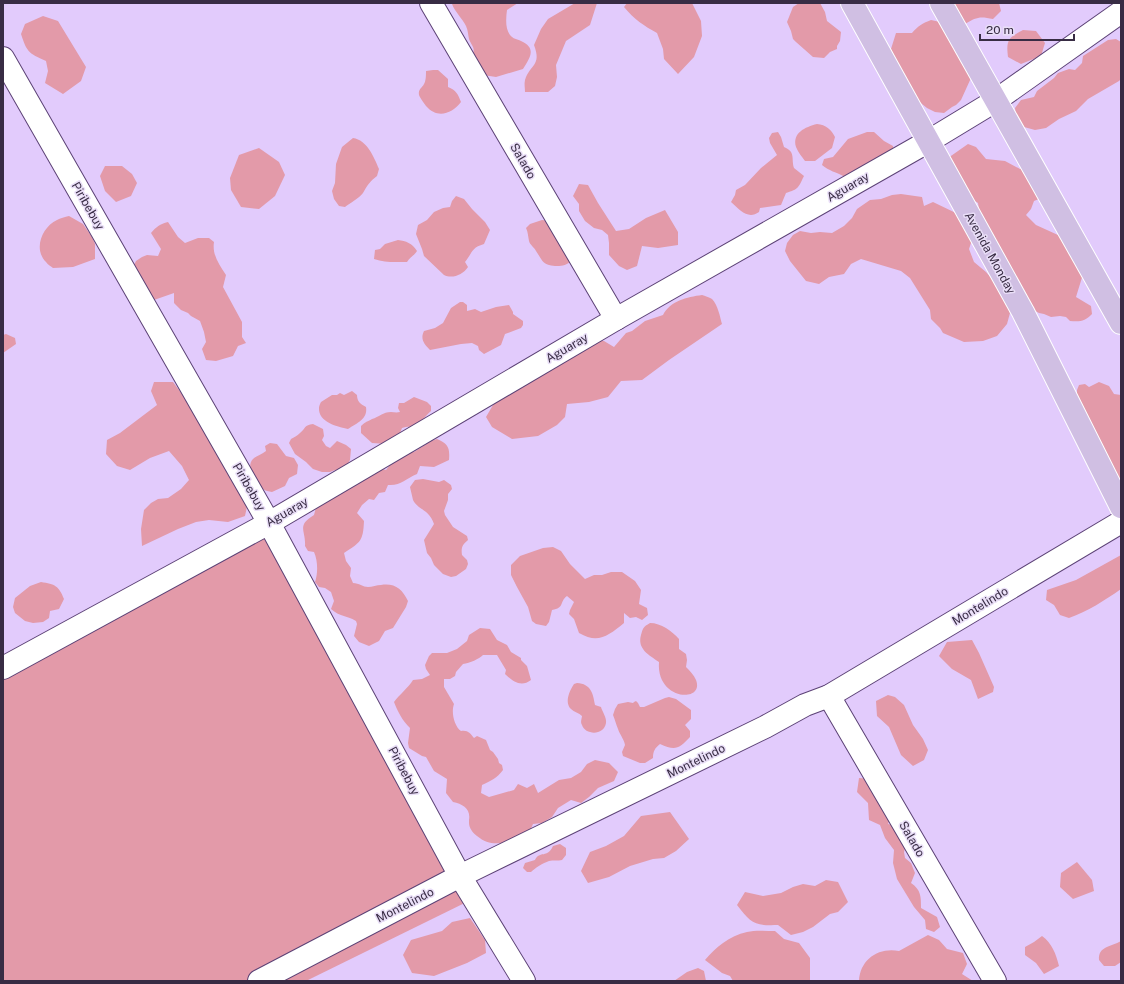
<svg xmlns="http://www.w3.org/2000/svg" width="1124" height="984" font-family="'Public Sans',sans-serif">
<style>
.green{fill:#e39aa9}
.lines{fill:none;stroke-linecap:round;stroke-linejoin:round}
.minor-casing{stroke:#5c4276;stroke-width:24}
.major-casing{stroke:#fff;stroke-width:24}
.minor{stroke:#fff;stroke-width:22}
.major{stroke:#d0bfe3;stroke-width:22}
.labels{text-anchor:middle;stroke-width:3;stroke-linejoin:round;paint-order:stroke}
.street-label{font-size:12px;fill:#382c44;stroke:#e9def7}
</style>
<rect width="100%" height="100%" fill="#e2cbfc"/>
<g class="green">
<path d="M 452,3 L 518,3 L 507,10 C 506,18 505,28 510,35 C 513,39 517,39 521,41 C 537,48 530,58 523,69 L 496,77 L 483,75 L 472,57 C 476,47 472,47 469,39 C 468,35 468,30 466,26 C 462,18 455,12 452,4 Z"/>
<path d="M 575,3 L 597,3 L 590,25 L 566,41 L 556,65 L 557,77 L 555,86 L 548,92 L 525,92 C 525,88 524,84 525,80 C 530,64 542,66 534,45 L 541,29 L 548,19 Z"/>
<path d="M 627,3 L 692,3 L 701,21 L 702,36 L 694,57 L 678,74 L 664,59 L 663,49 L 657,33 C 644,26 634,19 624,7 Z"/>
<path d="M 799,3 L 813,4 L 820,3 L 825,12 L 827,21 L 841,32 L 840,41 L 837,46 L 837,49 L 830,52 L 824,58 L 813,57 L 796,42 L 793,39 L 791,31 L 787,22 L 793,7 Z"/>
<path d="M 947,3 L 999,3 L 1001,11 L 993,19 C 980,16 976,17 965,24 Z"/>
<path d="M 43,16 L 58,21 L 86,67 L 81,81 L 63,94 L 45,83 L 48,71 L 46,61 C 28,53 27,52 21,34 L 25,24 Z"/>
<path d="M 931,20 L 949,24 L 971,78 L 961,100 L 956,105 L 952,107 L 944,113 L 935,112 L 927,108 L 917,100 L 898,64 L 891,49 L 896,33 L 912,33 C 918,26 923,23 931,20 Z"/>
<path d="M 1023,30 L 1036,31 L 1045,43 L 1041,56 L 1021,64 L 1008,57 C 1006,40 1008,38 1023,30 Z"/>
<path d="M 1116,39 L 1121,42 L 1121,79 L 1119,81 L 1088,99 L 1076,111 L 1059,119 L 1046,128 L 1035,130 L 1024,127 L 1016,116 L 1015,108 L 1021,100 L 1034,97 L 1037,91 L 1054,78 L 1058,73 L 1069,69 L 1075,70 L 1082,63 L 1083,56 L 1108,40 Z"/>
<path d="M 433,70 L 438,70 L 448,79 L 448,87 C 456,90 458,94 461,102 C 452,114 437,119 426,106 C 424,103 420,98 419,95 C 418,89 422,88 424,84 C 426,81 426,75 426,71 Z"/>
<path d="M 817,124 C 826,125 831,129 835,137 L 832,148 L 815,161 L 805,161 C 802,157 798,152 796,147 C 792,133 805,127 817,124 Z"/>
<path d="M 778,132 L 781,137 L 784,147 C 796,152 791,158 794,168 L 804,176 C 798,188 799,189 786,193 L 781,205 L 760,208 L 759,212 C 748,220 740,210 731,202 L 735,195 L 736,190 L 745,185 L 761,168 L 777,155 L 770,143 L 769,138 L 772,133 Z"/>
<path d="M 867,132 L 874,132 L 884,141 L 893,146 L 894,153 L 845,177 C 836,172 829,171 822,165 L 824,159 L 833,157 L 848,139 Z"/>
<path d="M 353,138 C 367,140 374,157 379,169 L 377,176 C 370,181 367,186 363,193 C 358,199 350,203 345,207 L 339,206 L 334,199 L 332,191 L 335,183 L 336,164 L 342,147 Z"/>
<path d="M 968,144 L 976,147 L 986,159 L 1005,161 L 1020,169 L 1032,167 L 1051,194 L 1034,201 L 1031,209 L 1026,215 L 1036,225 L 1080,245 L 1084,271 L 1076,297 L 1091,306 L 1092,314 C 1085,321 1081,322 1070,321 L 1066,317 L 1060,316 L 1051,317 L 1044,314 L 1039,313 L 1011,298 L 988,267 L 978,203 L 942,181 L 948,158 Z"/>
<path d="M 259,148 L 279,162 L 285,175 L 275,196 L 259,209 L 241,207 L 231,190 L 230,178 L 239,155 Z"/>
<path d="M 105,166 L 122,166 L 132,174 L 137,183 L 131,196 L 116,202 L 105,191 L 100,176 Z"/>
<path d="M 579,184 L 588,185 L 598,203 L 616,231 L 629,229 L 646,218 L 665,210 L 678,232 L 678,245 L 658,248 L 642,246 L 637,266 L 627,270 L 619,266 L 609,255 L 609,243 L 608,235 L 602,230 L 594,228 L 585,221 L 579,211 L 579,204 L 573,196 Z"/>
<path d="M 901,194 L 922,197 L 924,206 L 933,202 L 960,215 L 973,237 L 969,249 L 974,262 L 986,272 L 999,287 L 1010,313 L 1007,324 L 997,336 L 983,341 L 964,342 L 943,333 L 940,328 L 931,319 L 930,310 L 910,278 L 901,271 L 861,259 L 851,264 L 844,274 L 829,277 L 819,284 L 806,281 L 790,261 L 785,251 L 787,243 L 793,235 L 800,231 L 811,233 L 820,232 L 832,233 L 844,226 L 852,218 L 857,209 L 870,200 L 881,199 L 892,195 Z"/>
<path d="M 456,196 L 464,199 L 472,209 L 485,222 L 490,230 L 484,244 C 471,248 473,252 465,262 L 468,267 C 463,275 452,279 444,275 L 424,256 L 422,249 L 416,234 L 418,225 L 427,220 L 434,212 L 443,208 L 450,207 L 452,201 Z"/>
<path d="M 69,216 L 83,224 L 92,237 L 95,244 L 95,259 L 73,267 L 53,268 C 51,266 48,265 46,262 C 33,249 42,227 57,220 C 60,218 65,217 69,216 Z"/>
<path d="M 542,220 L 550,221 L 570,262 C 565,266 561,266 555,266 C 542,265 543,261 536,251 C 534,247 530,245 529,241 C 528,236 528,232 526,228 L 530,224 Z"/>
<path d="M 168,222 L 178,237 L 185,243 L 198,238 L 209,238 L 214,242 C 212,255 219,264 226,275 L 223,287 L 242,322 L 242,337 L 246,343 L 238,346 L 233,356 L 216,361 L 206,360 L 202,349 L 206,342 L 204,332 L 200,321 L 191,316 L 188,313 L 181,310 L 174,303 L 174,293 L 154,300 L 137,299 L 132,269 L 136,261 L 142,257 L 147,255 L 158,256 L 161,249 L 151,233 C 156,227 160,224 168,222 Z"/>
<path d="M 398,240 C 406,241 412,243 417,251 C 414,256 410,257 407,262 C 395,262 385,263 374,259 L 375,250 L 380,249 L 385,244 Z"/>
<path d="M 702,295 C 705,296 709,297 712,299 C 718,305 720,317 722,324 L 669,360 L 642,380 L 621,381 L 608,397 L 589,402 L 567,404 L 565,417 L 557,425 L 538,436 L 512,439 L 492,427 L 486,417 L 493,405 L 511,385 L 590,341 L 604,341 L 614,347 L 626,333 L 632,331 L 645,321 L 663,315 C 670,301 687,297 702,295 Z"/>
<path d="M 460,302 L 463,302 L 467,305 L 467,311 L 475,309 L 481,312 L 496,307 L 509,305 L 513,312 L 513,314 L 523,321 L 523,325 L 521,328 L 505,334 L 501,345 L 484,354 L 479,350 L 478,346 L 472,343 L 461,344 L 430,350 C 424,344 420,339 424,331 L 435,328 L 443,323 L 451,308 Z"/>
<path d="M 6,334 L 15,338 L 16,344 L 3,353 L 3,335 Z"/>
<path d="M 154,382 L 173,382 L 188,402 L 248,502 L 245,516 L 228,522 L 209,520 L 196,522 L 178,529 L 142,546 L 141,529 L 144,510 L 151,503 L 158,499 L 168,498 L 181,489 L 189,480 L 182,466 L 169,451 L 150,458 L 130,470 L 117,466 L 106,454 L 107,440 L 120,433 L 157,405 L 151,391 Z"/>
<path d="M 1099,382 L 1109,386 L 1114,394 L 1121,395 L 1121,493 L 1077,403 L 1077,390 L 1079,385 L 1085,384 L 1089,387 Z"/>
<path d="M 352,391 L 357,395 C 357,401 360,404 366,407 C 368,419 357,423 348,429 C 338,427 318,422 319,408 C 319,406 320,404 321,402 L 332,395 L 337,395 L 340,393 L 344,395 Z"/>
<path d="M 414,397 L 427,402 L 431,406 L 431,411 C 427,414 419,425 416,426 C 412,427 407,426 402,428 L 400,433 C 394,435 392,440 387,444 L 372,443 L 361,433 L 361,426 C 366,421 367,422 372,419 C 379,417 383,412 391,412 C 394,412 396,413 400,412 L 398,408 L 399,403 L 404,403 Z"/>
<path d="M 313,424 L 323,429 L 324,436 L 322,440 L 326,446 L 330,448 L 337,441 L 346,445 L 351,449 L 350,460 L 345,469 L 335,470 L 330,472 L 322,472 L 313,469 L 306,462 L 295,454 L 289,443 L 291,439 C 294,437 297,436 300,433 C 306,428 304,425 313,424 Z"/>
<path d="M 437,439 C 448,444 450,447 449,460 L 434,467 L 420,466 L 417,474 C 405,479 401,486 388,485 L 385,492 L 379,493 L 374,500 L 369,499 L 362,505 L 357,513 L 364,521 C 363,541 361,542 344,553 L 346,561 L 351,568 L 350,576 L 353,583 C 359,583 363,587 368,587 C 372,587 377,585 381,585 C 395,583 402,589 408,601 L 406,607 L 393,628 L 385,631 L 379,641 L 369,646 L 359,642 L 354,636 L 357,624 L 356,621 C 346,615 340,617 331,609 L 334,601 L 331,592 L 325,588 L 319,587 L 315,582 C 318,573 318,561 314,552 L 308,551 L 305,546 C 306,530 296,526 314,515 L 318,500 L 379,468 L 386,470 L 397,456 L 405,451 L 414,452 L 431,441 Z"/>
<path d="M 270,443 L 277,444 L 286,456 L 294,458 L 298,465 L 297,474 L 289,478 L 285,486 L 272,492 C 269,491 265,491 263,489 C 256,484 245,467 253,459 C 256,456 261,455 266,451 L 265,446 Z"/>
<path d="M 423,479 L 439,482 L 444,480 L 451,485 L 452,489 L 448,494 L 448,500 L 444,511 L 445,515 L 453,527 L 467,536 L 468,540 C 462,545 461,548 462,555 L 467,560 L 468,564 L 466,569 L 456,576 L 451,577 L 443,574 L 434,565 L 431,558 L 427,553 L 424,540 L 434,524 C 429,509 418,510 413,500 C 412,496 411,491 410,487 L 415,480 Z"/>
<path d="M 269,523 L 483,894 L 306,981 L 3,981 L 3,677 Z"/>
<path d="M 553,547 L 561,551 L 570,564 L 585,579 L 594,575 L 602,575 L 611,572 L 622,572 L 635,581 L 641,590 L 639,604 L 647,608 L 648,615 L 642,620 L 636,617 L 630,618 L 624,613 L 624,623 C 608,636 598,644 579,633 L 574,619 L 569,614 L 570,610 L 574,602 L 567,596 C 559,602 565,608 552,610 L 549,622 L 546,626 L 536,624 L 532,621 L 528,607 L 517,587 L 511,575 L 511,565 L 520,556 L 543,548 Z"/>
<path d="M 1121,555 L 1121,589 C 1104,601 1088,611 1069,618 L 1060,615 L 1054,605 L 1046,600 L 1047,590 L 1076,580 Z"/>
<path d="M 41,582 C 55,584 59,586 64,599 L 59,609 L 50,611 L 49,618 L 43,622 L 33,623 L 25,621 L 15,613 L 13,607 L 15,598 L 30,586 Z"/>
<path d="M 650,623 C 661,623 672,631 679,639 L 679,649 L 686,654 L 687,660 L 686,667 C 690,671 694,675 696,680 C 705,703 656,701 659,662 C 649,655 637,649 641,635 C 643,628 643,627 650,623 Z"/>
<path d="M 480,628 L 490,629 L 497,640 L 507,645 L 511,652 L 521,658 L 521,660 L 527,666 L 531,680 C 521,688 512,681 505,674 L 506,670 L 497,655 L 483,655 C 479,659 470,663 463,664 L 456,672 L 455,676 L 450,679 L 444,679 L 444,687 L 454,704 C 451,712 454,726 461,731 C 468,730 470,733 474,738 L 477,736 L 486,740 L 490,750 L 493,752 L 498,759 L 499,763 L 502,765 L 503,770 C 497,778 491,781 482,785 L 481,793 L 489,797 L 514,790 L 518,784 L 527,788 L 534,784 L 538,793 L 559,780 L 571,778 L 581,772 L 587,764 L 595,760 L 609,763 L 618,772 L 614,781 L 598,788 L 589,797 L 581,803 L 571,800 L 558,808 L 552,817 L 542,823 L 533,824 L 529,833 C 511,841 494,850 477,836 C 473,833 469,828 469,823 C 469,822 469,821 469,820 C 471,809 463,804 453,802 L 446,793 L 447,779 L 434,771 L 426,757 L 422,756 L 409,748 L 408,743 L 410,728 C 402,720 398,712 394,702 C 400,694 408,688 413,680 L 422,679 L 430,675 L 426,669 L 425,665 L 429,656 L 432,653 L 447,653 L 457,649 L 467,641 L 469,635 Z"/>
<path d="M 972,640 L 979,653 L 994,687 L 993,692 L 978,699 L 971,680 L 952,669 L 939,656 L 947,642 Z"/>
<path d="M 577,683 C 591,684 593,693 595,705 L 601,707 C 602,711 607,718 606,723 C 604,736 585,735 582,725 C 580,722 582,718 582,716 C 579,713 574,712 571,709 C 564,702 570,690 574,684 Z"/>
<path d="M 888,695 L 895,697 L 904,705 L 913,725 L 923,739 L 928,750 L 924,760 L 913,766 L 901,755 L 889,727 L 877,716 L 876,701 Z"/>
<path d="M 669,697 L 676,699 L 691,710 L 691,719 L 685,725 L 690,731 L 690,737 C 679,749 675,751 660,744 C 655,748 653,751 653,758 L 645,763 L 640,763 L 623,756 L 622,752 L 625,745 C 624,739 620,735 618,729 C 616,724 615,720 613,715 L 615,709 L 618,704 L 628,702 L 633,703 L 634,702 L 636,701 L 638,703 L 640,707 L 644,707 L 665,698 Z"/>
<path d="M 859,778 L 871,779 L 877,801 L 885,805 L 892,814 L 888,824 L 902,827 L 908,837 L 904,852 L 905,858 L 911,863 L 915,873 L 911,883 C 921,890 921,896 921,908 L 937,917 L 940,927 L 934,932 L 926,929 L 925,920 L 914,907 L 897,879 L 893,863 L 894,850 L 885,838 L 880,825 L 869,820 L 868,803 L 857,792 Z"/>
<path d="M 670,812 L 689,839 L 676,851 L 664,858 L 653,859 L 630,866 L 609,877 L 588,883 L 581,871 L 590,852 L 606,846 L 624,836 L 641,816 Z"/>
<path d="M 560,844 L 566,848 L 566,855 L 562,860 C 558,861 553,860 549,861 C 543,863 535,868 531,872 L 527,872 L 523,868 L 525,863 L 535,860 C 540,850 547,859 553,846 Z"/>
<path d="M 1077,862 L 1092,880 L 1094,891 L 1073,899 L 1060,887 L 1061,873 Z"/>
<path d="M 826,880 L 838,882 L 848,902 L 838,912 L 830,914 L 813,927 L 803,932 L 791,935 L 778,925 C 754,926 751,923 737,905 L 745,892 L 763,896 L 781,893 L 793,887 L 803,884 L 815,886 Z"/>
<path d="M 470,918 L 485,940 L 486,953 L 467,963 L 434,976 L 412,973 L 403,955 L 411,940 L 442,931 L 452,922 Z"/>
<path d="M 775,931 L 784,939 L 799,943 L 810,958 L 810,981 L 733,981 L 730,976 L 722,973 L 705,960 C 716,947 729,936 747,932 C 755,930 766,931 775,931 Z"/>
<path d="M 928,935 L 939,940 L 947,949 L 963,953 L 967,964 L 962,974 L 973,981 L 859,981 C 860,959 879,947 899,951 Z"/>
<path d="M 1042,936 C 1052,943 1056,954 1059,966 L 1044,974 L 1036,963 L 1025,955 L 1025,947 L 1034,942 Z"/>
<path d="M 1121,941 L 1121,962 L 1115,966 L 1104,966 L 1099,960 C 1098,946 1111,947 1121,941 Z"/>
<path d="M 698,968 L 704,971 L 706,981 L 674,981 L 687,972 Z"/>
</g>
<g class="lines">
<g class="minor-casing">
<g id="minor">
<path d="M 431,3 L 616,319"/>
<path d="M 3,58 L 269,523 L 460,876 L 524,981"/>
<path d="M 3,668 L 269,523 L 616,319 L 929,141 L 995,101 L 1121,12"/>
<path d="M 829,696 L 995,981"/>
<path d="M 259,981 L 460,876 L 765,727 L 805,705 L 829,696 L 1121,522"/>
</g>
</g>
<g class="major-casing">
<g id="major">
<path d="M 852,3 L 1023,312 L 1121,507"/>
<path d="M 941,3 L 1121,323"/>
</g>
</g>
<use href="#minor" class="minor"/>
<use href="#major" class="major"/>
</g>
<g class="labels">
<g class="street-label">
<text transform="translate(523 161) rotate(60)" y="4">Salado</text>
<text transform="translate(848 187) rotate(-30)" y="4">Aguaray</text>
<text transform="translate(88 206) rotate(60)" y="4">Piribebuy</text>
<text transform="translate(990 253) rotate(61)" y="4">Avenida Monday</text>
<text transform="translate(567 348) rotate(-30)" y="4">Aguaray</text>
<text transform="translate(249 487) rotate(60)" y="4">Piribebuy</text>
<text transform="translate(287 512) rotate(-30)" y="4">Aguaray</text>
<text transform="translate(980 606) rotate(-31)" y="4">Montelindo</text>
<text transform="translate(696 761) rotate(-26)" y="4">Montelindo</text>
<text transform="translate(404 771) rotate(62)" y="4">Piribebuy</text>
<text transform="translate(912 839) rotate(60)" y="4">Salado</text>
<text transform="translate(405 905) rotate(-27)" y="4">Montelindo</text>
</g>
</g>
<rect width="1124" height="984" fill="none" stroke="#382c44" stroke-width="8"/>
<path d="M980 34v6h94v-6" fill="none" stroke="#382c44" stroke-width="2"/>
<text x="986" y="34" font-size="12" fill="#382c44" stroke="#e9def7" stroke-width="3" paint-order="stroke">20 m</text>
</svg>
